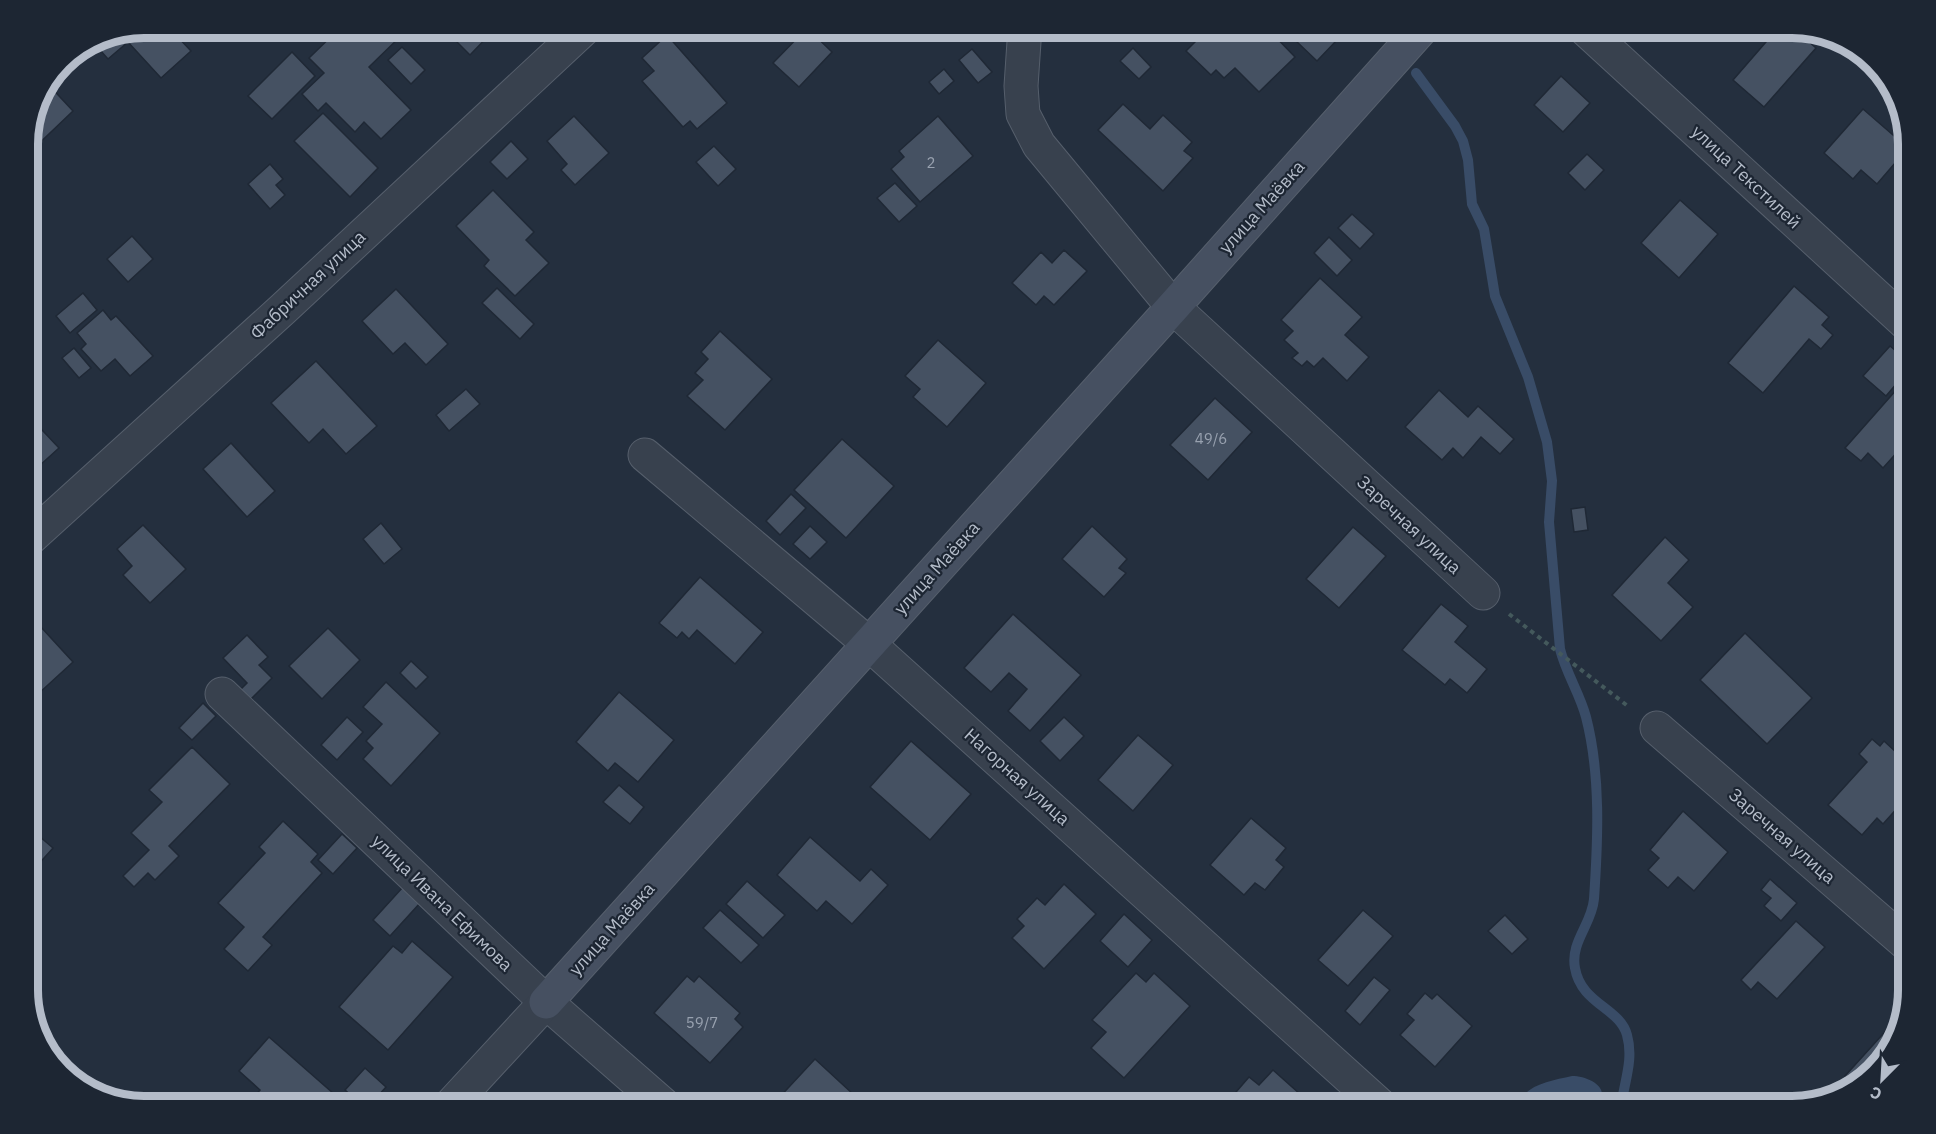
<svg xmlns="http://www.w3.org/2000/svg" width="1936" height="1134" font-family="'IBM Plex Sans',sans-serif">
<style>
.water{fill:#394c67}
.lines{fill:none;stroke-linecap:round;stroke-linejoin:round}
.stream{stroke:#394c67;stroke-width:10}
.building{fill:#455162;stroke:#1f2835;stroke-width:1.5}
.street-casing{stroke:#565f6c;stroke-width:35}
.secondary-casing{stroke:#565f6c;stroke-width:35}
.path{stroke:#44595c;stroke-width:4;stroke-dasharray:4.5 4.5;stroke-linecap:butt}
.street{stroke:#38414e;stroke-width:33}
.secondary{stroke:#465061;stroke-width:33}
.labels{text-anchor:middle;stroke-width:4.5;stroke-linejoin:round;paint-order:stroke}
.number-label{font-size:15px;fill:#98a1af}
.street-label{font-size:18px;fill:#b4bcc9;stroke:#1d2633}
.rim{fill:none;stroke:#b4bcc9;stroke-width:8}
</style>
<rect width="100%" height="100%" fill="#242f3e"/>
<path class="water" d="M 1572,1076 C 1590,1076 1615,1090 1594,1107 L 1515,1107 C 1526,1084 1550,1081 1572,1076 Z"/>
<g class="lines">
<g class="stream">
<path d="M 1380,27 L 1384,35"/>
<path d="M 1416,73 L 1455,126 L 1463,141 L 1468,160 L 1472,204 L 1484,229 L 1495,296 L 1528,377 L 1547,442 L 1552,481 L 1549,522 L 1560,649 C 1566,673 1580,694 1586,717 C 1601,775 1598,840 1594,899 C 1592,924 1570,942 1575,968 C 1581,1004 1620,1008 1627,1035 C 1634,1060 1624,1082 1621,1107"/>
</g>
</g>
<g class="building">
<path d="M 143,27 L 183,27 L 175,34 L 191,51 L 161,78 L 128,42 L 108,59 L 92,41 L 99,36 Z"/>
<path d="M 341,27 L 360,27 L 363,31 L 367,27 L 404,27 L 407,30 L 369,67 L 411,110 L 381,139 L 364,122 L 355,132 L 326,103 L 318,111 L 302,94 L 324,73 L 309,58 Z"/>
<path d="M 442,27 L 491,27 L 494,30 L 470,55 Z"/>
<path d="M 1210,27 L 1266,27 L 1295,57 L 1259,92 L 1235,68 L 1224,78 L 1216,70 L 1211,75 L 1186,51 Z"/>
<path d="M 1308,27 L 1322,27 L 1336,41 L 1317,61 L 1295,40 Z"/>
<path d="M 1779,27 L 1792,27 L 1816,48 L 1764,107 L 1733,80 Z"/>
<path d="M 807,28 L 832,52 L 799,87 L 773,63 Z"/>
<path d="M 667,35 L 727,103 L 697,129 L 690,121 L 683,127 L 642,81 L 654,71 L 642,58 Z"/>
<path d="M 402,47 L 425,70 L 411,84 L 388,60 Z"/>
<path d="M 1133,48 L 1151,67 L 1139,79 L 1120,61 Z"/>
<path d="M 972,49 L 992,72 L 978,83 L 959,60 Z"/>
<path d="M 292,52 L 315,76 L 272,119 L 248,96 Z"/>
<path d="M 944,69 L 954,81 L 939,94 L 929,82 Z"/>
<path d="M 1561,76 L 1590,103 L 1563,132 L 1534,105 Z"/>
<path d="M 46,82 L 73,111 L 30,152 L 27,148 L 27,136 L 39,92 Z"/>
<path d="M 1123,104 L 1150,129 L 1163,115 L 1192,142 L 1184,151 L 1193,158 L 1163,191 L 1098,130 Z"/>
<path d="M 1863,109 L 1908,148 L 1877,184 L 1861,170 L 1853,179 L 1824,153 Z"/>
<path d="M 323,113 L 378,168 L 350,197 L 294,141 Z"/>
<path d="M 574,116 L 609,153 L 575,185 L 561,170 L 567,164 L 547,141 Z"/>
<path d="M 938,116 L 973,156 L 920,202 L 891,169 L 904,157 L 899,151 Z"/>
<path d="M 511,141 L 528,159 L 507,179 L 490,162 Z"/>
<path d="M 714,146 L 736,169 L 718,186 L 696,162 Z"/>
<path d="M 1587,154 L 1604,170 L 1585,190 L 1568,173 Z"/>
<path d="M 270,164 L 283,179 L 276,185 L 285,195 L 270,209 L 248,184 Z"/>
<path d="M 895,183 L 917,206 L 899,222 L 877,198 Z"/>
<path d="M 493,190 L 534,232 L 526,240 L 549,263 L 515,296 L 484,266 L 489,260 L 456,226 Z"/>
<path d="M 1680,200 L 1718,234 L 1679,278 L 1641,243 Z"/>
<path d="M 1352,214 L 1374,234 L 1360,249 L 1338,228 Z"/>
<path d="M 132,236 L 153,259 L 128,282 L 107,259 Z"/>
<path d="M 1329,237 L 1352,260 L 1337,276 L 1314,253 Z"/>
<path d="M 1064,250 L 1087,271 L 1054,305 L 1044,296 L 1036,305 L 1012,283 L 1041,252 L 1052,263 Z"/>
<path d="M 1320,278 L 1362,317 L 1345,335 L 1369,357 L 1347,381 L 1323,358 L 1314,367 L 1307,361 L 1302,366 L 1292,358 L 1298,353 L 1284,340 L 1293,331 L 1281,320 Z"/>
<path d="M 1794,286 L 1829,317 L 1822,325 L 1833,335 L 1821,349 L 1809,339 L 1763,393 L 1728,363 Z"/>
<path d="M 497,288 L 534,324 L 520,339 L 482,303 Z"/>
<path d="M 396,289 L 448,344 L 426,365 L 405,343 L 393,354 L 362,321 Z"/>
<path d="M 83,293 L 97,310 L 70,333 L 56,316 Z"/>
<path d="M 103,310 L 111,320 L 116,316 L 153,356 L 130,376 L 115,359 L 101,371 L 81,349 L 86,344 L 77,333 Z"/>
<path d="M 720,331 L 772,379 L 725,430 L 687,396 L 703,380 L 695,373 L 708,359 L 701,352 Z"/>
<path d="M 938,340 L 986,383 L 947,427 L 913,397 L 920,389 L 905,376 Z"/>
<path d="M 1890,346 L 1909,362 L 1909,369 L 1886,396 L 1863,376 Z"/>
<path d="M 74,348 L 91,368 L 79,378 L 62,358 Z"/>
<path d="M 316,361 L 377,426 L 346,454 L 323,429 L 309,443 L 271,403 Z"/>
<path d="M 1905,380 L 1909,383 L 1909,439 L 1883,468 L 1868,453 L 1861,461 L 1845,448 Z"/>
<path d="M 466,389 L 480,404 L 449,431 L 436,415 Z"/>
<path d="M 1439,390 L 1468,417 L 1478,406 L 1514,439 L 1500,454 L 1481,437 L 1463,458 L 1453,448 L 1442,460 L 1405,427 Z"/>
<path d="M 1215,398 L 1252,432 L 1208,480 L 1170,445 Z"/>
<path d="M 27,414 L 59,448 L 28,476 L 27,474 Z"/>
<path d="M 842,439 L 894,486 L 846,538 L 794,490 Z"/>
<path d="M 231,443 L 275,491 L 247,517 L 203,469 Z"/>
<path d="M 791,494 L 806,508 L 780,535 L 766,521 Z"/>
<path d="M 1585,507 L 1588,530 L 1574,532 L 1571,509 Z"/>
<path d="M 381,523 L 402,549 L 384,564 L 363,539 Z"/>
<path d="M 143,525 L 186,569 L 150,603 L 123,575 L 132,566 L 117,549 Z"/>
<path d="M 810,526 L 827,542 L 810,559 L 793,544 Z"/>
<path d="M 1092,526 L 1127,559 L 1119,568 L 1126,573 L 1104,597 L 1062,559 Z"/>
<path d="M 1353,527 L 1386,556 L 1339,608 L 1306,579 Z"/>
<path d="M 1665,537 L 1689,560 L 1668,583 L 1693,607 L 1661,641 L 1612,595 Z"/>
<path d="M 700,577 L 763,632 L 735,664 L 697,630 L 689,639 L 682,632 L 677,638 L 659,623 Z"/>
<path d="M 1441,604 L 1468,626 L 1455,642 L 1487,669 L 1467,693 L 1450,679 L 1445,685 L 1402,650 Z"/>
<path d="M 1013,614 L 1081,675 L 1030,731 L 1008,711 L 1027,689 L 1009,673 L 991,692 L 964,668 Z"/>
<path d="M 40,626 L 73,662 L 37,695 L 27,684 L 27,638 Z"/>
<path d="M 328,628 L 360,660 L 322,699 L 289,666 Z"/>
<path d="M 1745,633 L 1812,698 L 1767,744 L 1700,680 Z"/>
<path d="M 247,635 L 268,657 L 259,665 L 272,678 L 250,700 L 240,690 L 247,683 L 223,658 Z"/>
<path d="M 411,661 L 428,677 L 416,689 L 400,673 Z"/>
<path d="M 386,682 L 440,733 L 391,786 L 363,759 L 373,748 L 366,741 L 382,724 L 363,707 Z"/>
<path d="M 619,692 L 674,740 L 638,782 L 615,763 L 608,771 L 576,742 Z"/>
<path d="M 203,703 L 216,716 L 192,740 L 179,728 Z"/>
<path d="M 347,717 L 363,732 L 337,760 L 321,745 Z"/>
<path d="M 1064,717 L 1084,736 L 1060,761 L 1040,741 Z"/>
<path d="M 1138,735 L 1173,765 L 1133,811 L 1098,780 Z"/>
<path d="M 1872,739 L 1880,746 L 1884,741 L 1909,764 L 1909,795 L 1883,824 L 1877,818 L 1862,835 L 1828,805 L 1867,762 L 1859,754 Z"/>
<path d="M 911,741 L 971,794 L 930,840 L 870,787 Z"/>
<path d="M 192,747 L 230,784 L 169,846 L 179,856 L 155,880 L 148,873 L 134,887 L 123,876 L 149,850 L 131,833 L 162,802 L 149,790 Z"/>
<path d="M 619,785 L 644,807 L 630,824 L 603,802 Z"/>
<path d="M 1683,811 L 1728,852 L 1694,891 L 1678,877 L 1668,888 L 1648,870 L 1659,858 L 1650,850 Z"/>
<path d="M 1251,818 L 1286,848 L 1276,860 L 1284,867 L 1265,890 L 1255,883 L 1244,895 L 1210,865 Z"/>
<path d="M 283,821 L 318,854 L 311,862 L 322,873 L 263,937 L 272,945 L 248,971 L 224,949 L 244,927 L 218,903 L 265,853 L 259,847 Z"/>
<path d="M 342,834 L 357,848 L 333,874 L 318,860 Z"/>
<path d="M 39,836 L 53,848 L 36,867 L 27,858 L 27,848 Z"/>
<path d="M 810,837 L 860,881 L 871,869 L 888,885 L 852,924 L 826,901 L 817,911 L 777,875 Z"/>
<path d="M 1770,879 L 1797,903 L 1781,921 L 1764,906 L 1771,898 L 1761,890 Z"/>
<path d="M 747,881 L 785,915 L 763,938 L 726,904 Z"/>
<path d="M 1064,884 L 1096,914 L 1044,969 L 1012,938 L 1024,926 L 1017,919 L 1037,898 L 1045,905 Z"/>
<path d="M 403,887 L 420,903 L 390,936 L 373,920 Z"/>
<path d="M 720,910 L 759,945 L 741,963 L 703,928 Z"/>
<path d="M 1363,910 L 1393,936 L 1348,986 L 1318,960 Z"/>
<path d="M 1124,914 L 1152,940 L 1128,967 L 1100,941 Z"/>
<path d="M 1505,915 L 1528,939 L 1512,954 L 1488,931 Z"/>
<path d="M 1796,921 L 1825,947 L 1777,999 L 1758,982 L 1751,990 L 1741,980 Z"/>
<path d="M 412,941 L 453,977 L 388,1050 L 339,1007 L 393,946 L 402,953 Z"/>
<path d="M 1136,973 L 1146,982 L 1154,973 L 1190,1006 L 1124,1078 L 1091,1048 L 1106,1032 L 1092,1020 Z"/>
<path d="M 687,976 L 694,982 L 699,976 L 740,1013 L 735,1019 L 743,1027 L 710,1063 L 654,1013 Z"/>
<path d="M 1374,977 L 1390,990 L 1360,1025 L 1345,1011 Z"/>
<path d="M 1425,993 L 1432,999 L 1437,994 L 1472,1026 L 1435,1067 L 1400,1035 L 1414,1020 L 1407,1014 Z"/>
<path d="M 1901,1014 L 1893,1049 L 1856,1086 L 1845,1076 Z"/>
<path d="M 269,1037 L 334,1094 L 323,1107 L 254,1107 L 249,1103 L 260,1090 L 239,1071 Z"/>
<path d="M 815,1059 L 854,1095 L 843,1107 L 782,1107 L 776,1101 Z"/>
<path d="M 365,1068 L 386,1087 L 368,1107 L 364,1107 L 345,1090 Z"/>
<path d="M 1273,1070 L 1310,1103 L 1306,1107 L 1238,1107 L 1230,1099 L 1249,1077 L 1259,1085 Z"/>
<path d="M 581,1096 L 592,1107 L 571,1107 Z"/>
</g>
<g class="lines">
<g class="street-casing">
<g id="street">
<path d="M 1025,27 L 1021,86 L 1023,114 L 1039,145 L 1173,307 L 1483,593"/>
<path d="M 1583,27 L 1909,326"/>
<path d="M 645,455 L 869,644 L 1382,1107"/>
<path d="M 27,541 L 283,309 L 586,27"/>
<path d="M 222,694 L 546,1002 L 666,1107"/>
<path d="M 1657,728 L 1909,946"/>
<path d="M 449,1107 L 546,1002"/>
</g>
</g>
<g class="secondary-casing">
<path id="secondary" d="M 546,1002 L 1173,307 L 1423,27"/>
</g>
<path class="path" d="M 1509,614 L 1629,707"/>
<use href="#street" class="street"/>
<use href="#secondary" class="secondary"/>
</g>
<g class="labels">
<g class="number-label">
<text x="931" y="168">2</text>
<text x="1211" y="444">49/6</text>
<text x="702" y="1028">59/7</text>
</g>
<g class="street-label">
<text transform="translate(1746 177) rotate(43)" y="6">улица Текстилей</text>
<text transform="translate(1262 207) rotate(-48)" y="6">улица Маёвка</text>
<text transform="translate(308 285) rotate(-43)" y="6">Фабричная улица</text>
<text transform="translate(1409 525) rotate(43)" y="6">Заречная улица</text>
<text transform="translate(937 568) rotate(-48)" y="6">улица Маёвка</text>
<text transform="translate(1017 777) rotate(42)" y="6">Нагорная улица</text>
<text transform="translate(1782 836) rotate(41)" y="6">Заречная улица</text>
<text transform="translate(442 903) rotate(44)" y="6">улица Ивана Ефимова</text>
<text transform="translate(612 929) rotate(-48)" y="6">улица Маёвка</text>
</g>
</g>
<path d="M0 0H1936V1134H0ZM144 38H1792A106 106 0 0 1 1898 144V990A106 106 0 0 1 1792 1096H144A106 106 0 0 1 38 990V144A106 106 0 0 1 144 38Z" fill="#1d2633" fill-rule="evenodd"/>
<path class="rim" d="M144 38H1792A106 106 0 0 1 1898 144V990A106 106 0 0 1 1792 1096H144A106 106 0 0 1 38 990V144A106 106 0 0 1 144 38Z"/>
<g transform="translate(1882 1080) rotate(204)" stroke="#1d2633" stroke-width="4.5" paint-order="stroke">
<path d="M0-4.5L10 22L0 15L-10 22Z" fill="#b4bcc9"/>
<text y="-9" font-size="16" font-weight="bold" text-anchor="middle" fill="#b4bcc9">С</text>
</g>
</svg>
